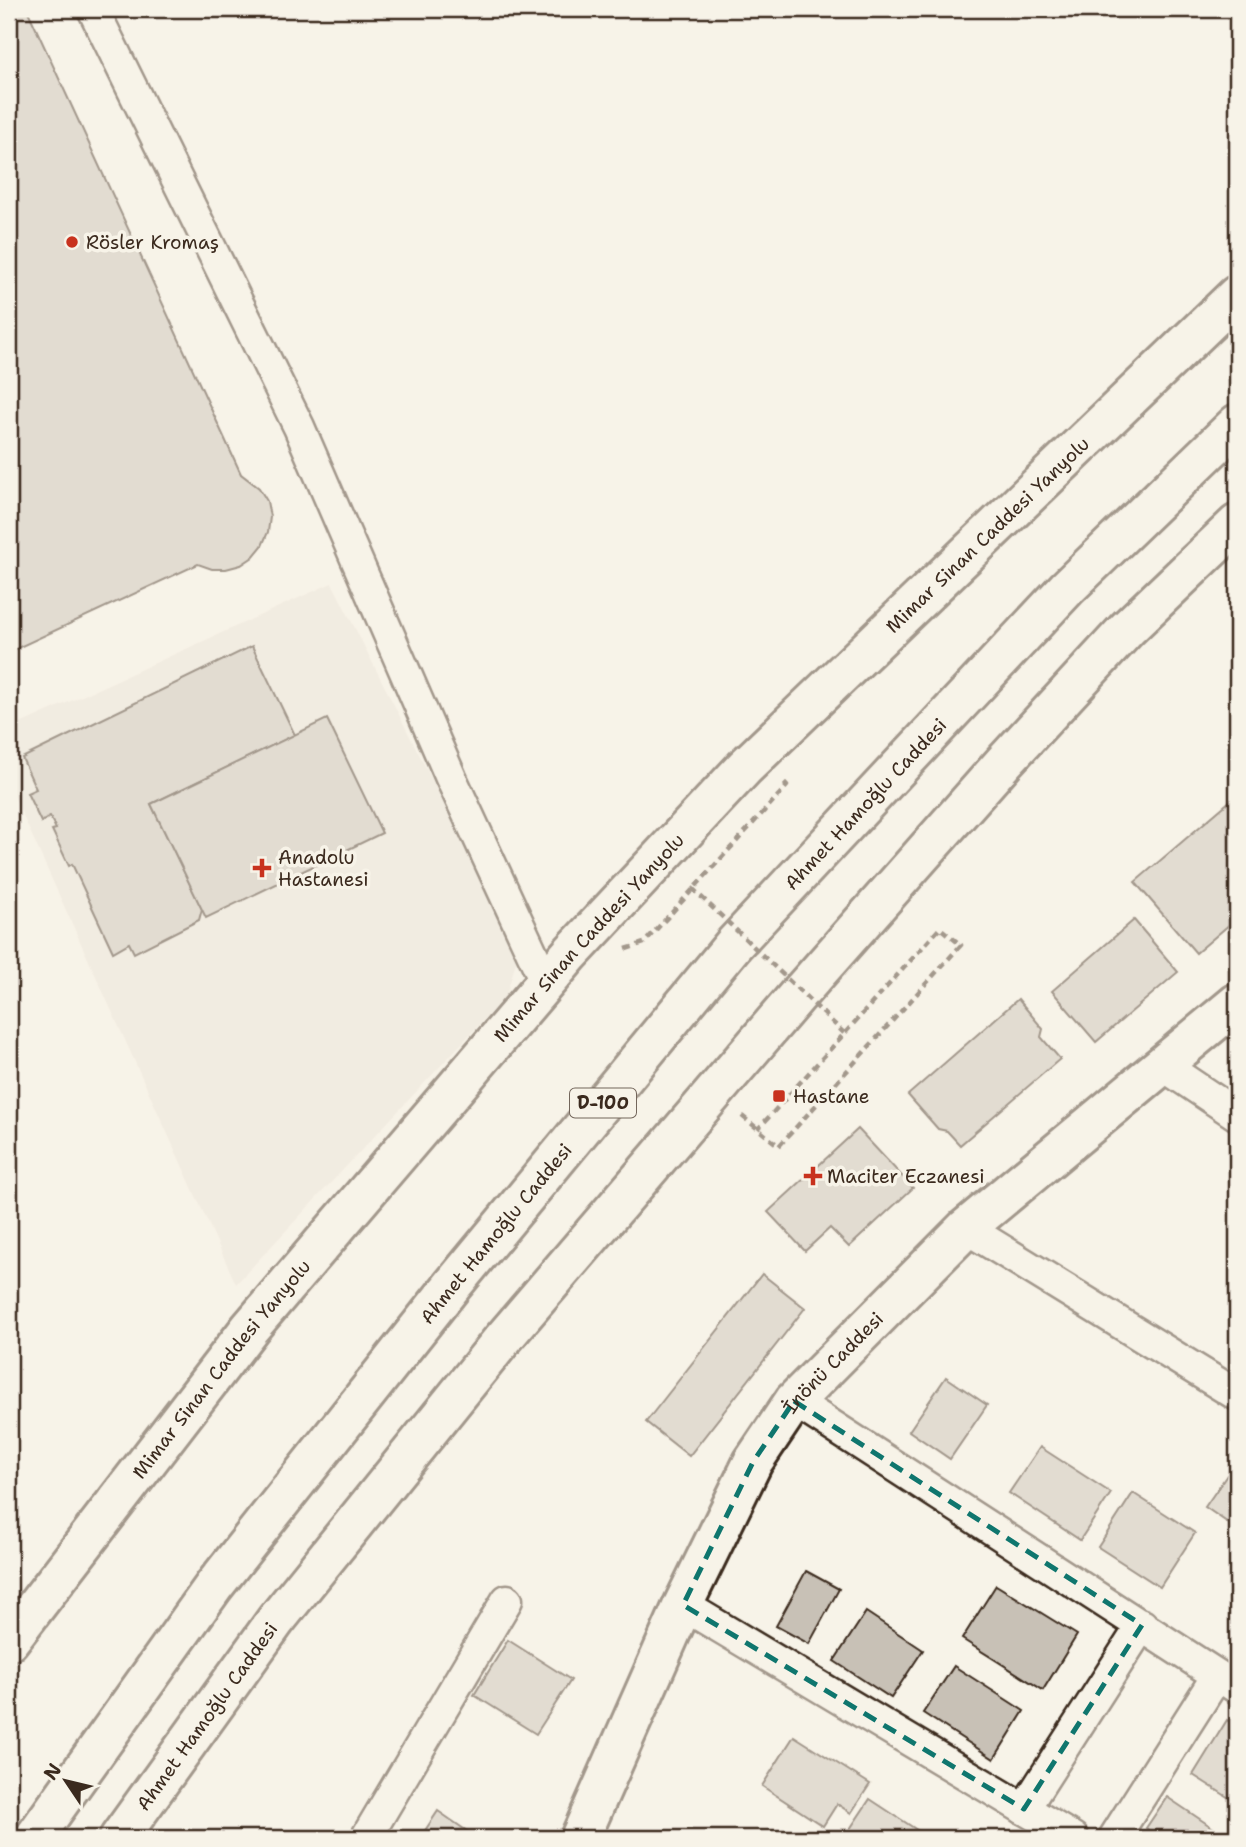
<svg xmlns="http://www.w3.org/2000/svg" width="1246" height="1847" font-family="'Shantell Sans',sans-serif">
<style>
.built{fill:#e9e4d9}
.building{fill:#c8c1b6;stroke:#3b2a1e;stroke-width:2}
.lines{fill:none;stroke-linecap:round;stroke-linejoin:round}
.minor-casing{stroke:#3b2a1e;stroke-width:35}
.secondary-casing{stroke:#3b2a1e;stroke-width:44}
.trunk-casing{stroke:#3b2a1e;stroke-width:44}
.path{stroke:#3b2a1e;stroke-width:4.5;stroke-dasharray:7 5;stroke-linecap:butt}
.minor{stroke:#f7f3e8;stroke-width:30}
.secondary{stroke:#f7f3e8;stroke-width:38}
.trunk{stroke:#f7f3e8;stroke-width:38}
.path-bridge{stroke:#3b2a1e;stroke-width:4.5;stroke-dasharray:7 5;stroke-linecap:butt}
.marked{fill:none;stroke:#0f766e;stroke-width:5;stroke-dasharray:14 9;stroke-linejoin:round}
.poi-dot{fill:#c8321e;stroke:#f7f3e8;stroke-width:2.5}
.labels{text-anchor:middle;stroke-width:7;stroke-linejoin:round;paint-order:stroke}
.shield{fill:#f7f3e8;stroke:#73665b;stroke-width:2}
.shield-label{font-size:18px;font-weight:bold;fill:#3b2a1e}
.poi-label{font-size:19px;fill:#3b2a1e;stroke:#f7f3e8;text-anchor:start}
.street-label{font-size:19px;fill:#3b2a1e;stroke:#f7f3e8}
</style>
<rect width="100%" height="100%" fill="#f7f3e8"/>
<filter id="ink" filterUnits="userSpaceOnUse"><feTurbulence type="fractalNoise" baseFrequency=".0143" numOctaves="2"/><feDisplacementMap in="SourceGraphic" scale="14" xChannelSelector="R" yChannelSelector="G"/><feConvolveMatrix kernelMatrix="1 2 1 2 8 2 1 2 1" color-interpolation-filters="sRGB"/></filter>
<g filter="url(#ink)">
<path class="built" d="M 332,583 L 519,951 L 506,996 L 236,1284 L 9,785 L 9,729 Z"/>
<g class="building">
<path d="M 9,9 L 27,9 L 241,474 L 259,488 L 267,501 L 270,517 L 268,532 L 262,546 L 253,557 L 241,565 L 226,569 L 212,569 L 198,564 L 9,652 Z"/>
<path d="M 252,646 L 295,735 L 151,804 L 202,909 L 199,920 L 134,953 L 129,943 L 113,952 L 72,864 L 69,866 L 52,830 L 56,829 L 50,817 L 41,822 L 27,793 L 36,789 L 22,758 Z"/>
<path d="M 327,719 L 382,833 L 206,918 L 151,804 Z"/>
<path d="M 1237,795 L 1237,918 L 1196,953 L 1135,882 Z"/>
<path d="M 1134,920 L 1178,972 L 1096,1042 L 1052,991 Z"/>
<path d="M 1018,999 L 1043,1029 L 1041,1037 L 1060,1059 L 960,1145 L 947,1131 L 938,1129 L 908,1095 Z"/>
<path d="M 858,1129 L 913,1188 L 849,1247 L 830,1228 L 805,1251 L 768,1212 Z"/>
<path d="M 762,1274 L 805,1308 L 689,1456 L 646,1422 Z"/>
<path d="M 946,1377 L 987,1405 L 950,1459 L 909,1431 Z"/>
<path d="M 1040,1447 L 1111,1493 L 1080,1540 L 1009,1493 Z"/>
<path d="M 1236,1462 L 1237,1462 L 1237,1529 L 1205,1507 Z"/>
<path d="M 1133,1493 L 1195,1533 L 1160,1587 L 1098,1547 Z"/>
<path d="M 806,1571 L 839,1589 L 809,1644 L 776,1626 Z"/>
<path d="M 996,1585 L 1077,1635 L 1043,1690 L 962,1639 Z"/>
<path d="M 866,1612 L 923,1650 L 891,1698 L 834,1661 Z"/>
<path d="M 508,1640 L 571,1680 L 536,1734 L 474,1695 Z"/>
<path d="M 954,1666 L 1024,1711 L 994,1759 L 923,1713 Z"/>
<path d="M 1227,1720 L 1237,1727 L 1237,1803 L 1193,1775 Z"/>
<path d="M 794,1736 L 870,1784 L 851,1813 L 837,1804 L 823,1826 L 762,1786 Z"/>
<path d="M 1167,1797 L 1228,1838 L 1158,1838 L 1146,1828 Z"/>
<path d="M 870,1799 L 929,1838 L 844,1838 Z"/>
<path d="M 438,1811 L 477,1838 L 420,1838 Z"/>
</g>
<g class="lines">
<g class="minor-casing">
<g id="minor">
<path d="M 93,9 L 299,427 L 451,778 L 546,983"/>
<path d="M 1164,1066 L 1237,1115"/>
<path d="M 966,1228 L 1237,1395"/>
<path d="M 794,1401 L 1237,1688"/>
<path d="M 683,1605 L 1073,1838"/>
<path d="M 1024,1809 L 1142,1625"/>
<path d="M 366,1838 L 507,1600"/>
<path d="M 1114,1838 L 1217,1676"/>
</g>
</g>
<g class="secondary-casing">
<g id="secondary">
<path id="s1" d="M 9,1641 L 250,1328 L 570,954 L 745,767 L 1237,295"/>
<path id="s2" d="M 580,1838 L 683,1605 L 753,1462 L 794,1401 L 966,1228 L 1237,1003"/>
</g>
</g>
<g class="trunk-casing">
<g id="trunk">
<path id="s3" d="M 34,1838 L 214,1586 L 451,1287 L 734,944 L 1067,588 L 1237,424"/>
<path id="s4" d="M 119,1838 L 276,1620 L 502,1340 L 796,997 L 1004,762 L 1127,629 L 1237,524"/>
</g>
</g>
<g class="path">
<path d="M 626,949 L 644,943 L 787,786 L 783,782"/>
<path d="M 742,1116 L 779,1146 L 961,945 L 940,928 L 758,1129"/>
</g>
<use href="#minor" class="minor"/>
<use href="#secondary" class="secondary"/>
<use href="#trunk" class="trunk"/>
<path class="path-bridge" d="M 692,888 L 844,1033"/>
</g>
</g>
<path d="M0 0H1246V1847H0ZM 794,1401 L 1142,1625 L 1024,1809 L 683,1605 L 753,1462 Z" fill="#f7f3e8" fill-opacity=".55" fill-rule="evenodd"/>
<path class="marked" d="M 794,1401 L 1142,1625 L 1024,1809 L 683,1605 L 753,1462 Z"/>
<g class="poi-dot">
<circle cx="72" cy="242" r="7"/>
<path d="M258.5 857.5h7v7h7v7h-7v7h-7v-7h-7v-7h7z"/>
<rect x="772" y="1089" width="14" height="14" rx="3.5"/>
<path d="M809.5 1165.5h7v7h7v7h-7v7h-7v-7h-7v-7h7z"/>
</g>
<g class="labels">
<rect class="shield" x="570" y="1088.5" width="66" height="29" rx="5"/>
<g class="shield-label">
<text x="603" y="1109">D-100</text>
</g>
<g class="poi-label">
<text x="86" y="249">Rösler Kromaş</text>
<text x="278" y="864">Anadolu<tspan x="278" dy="22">Hastanesi</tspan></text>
<text x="793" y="1103">Hastane</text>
<text x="827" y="1183">Maciter Eczanesi</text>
</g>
<g class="street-label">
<text dy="7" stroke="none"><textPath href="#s1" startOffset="1479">Mimar Sinan Caddesi Yanyolu</textPath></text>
<text dy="7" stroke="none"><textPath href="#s3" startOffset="1328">Ahmet Hamoğlu Caddesi</textPath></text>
<text dy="7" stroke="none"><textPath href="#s1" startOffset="912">Mimar Sinan Caddesi Yanyolu</textPath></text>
<text dy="7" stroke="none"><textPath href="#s3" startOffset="761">Ahmet Hamoğlu Caddesi</textPath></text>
<text dy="7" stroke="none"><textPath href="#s2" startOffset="542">İnönü Caddesi</textPath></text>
<text dy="7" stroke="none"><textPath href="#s1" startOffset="345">Mimar Sinan Caddesi Yanyolu</textPath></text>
<text dy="7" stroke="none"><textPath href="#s4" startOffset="150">Ahmet Hamoğlu Caddesi</textPath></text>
</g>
</g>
<rect width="1246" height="1847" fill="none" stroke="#f7f3e8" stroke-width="35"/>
<rect x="18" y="18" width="1211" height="1812" fill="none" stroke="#3b2a1e" stroke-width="2.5" filter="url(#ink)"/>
<g transform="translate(66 1781) rotate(305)" stroke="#f7f3e8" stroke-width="5" paint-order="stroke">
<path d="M0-5L12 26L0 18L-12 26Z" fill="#3b2a1e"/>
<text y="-10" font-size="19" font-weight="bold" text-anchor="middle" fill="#3b2a1e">N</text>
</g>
</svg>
